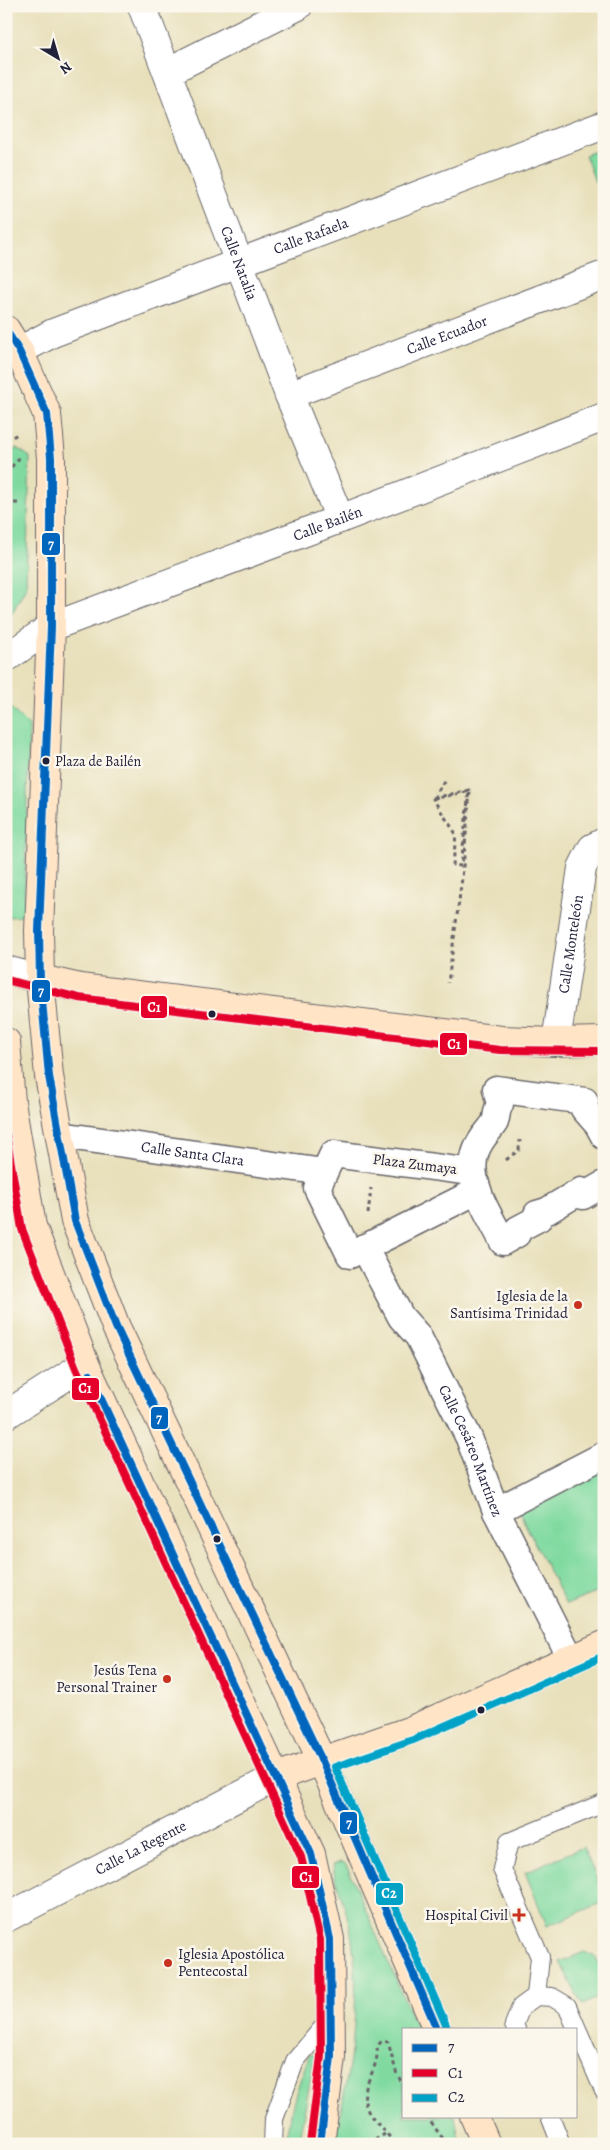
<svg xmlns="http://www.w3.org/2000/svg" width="610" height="2150" font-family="Alegreya,serif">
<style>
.green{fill:#80daa0;stroke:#517e6e}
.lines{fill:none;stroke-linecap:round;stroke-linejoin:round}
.service-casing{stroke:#676468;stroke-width:20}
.pedestrian-casing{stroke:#676468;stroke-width:29}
.minor-casing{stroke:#676468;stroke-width:30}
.secondary-casing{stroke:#676468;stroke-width:30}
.path{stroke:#676468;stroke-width:3;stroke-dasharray:4 4;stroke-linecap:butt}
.service{stroke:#fff;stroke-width:18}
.pedestrian{stroke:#fff;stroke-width:26}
.minor{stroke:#fff;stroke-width:28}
.secondary{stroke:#ffe4c6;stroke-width:28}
.bus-1-casing{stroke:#fbf7ec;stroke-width:11}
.bus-2-casing{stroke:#fbf7ec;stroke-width:11}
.bus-3-casing{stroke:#fbf7ec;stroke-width:11}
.bus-1{stroke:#0065bd;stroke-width:8}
.bus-2{stroke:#e4002b;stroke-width:8}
.bus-3{stroke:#02a2c7;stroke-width:8}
.bus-dot{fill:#22223b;stroke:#fbf7ec;stroke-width:2}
.poi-dot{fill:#c8321e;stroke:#fbf7ec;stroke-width:2}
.labels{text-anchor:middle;stroke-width:5;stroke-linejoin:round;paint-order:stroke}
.bus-label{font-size:14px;fill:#22223b;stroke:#fbf7ec;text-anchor:start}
.street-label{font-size:15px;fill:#22223b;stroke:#fbf7ec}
.poi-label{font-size:15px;fill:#22223b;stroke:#fbf7ec;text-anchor:end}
.line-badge{stroke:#fbf7ec;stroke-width:2}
.badge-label{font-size:14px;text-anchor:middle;font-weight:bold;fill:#fff}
</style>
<rect width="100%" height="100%" fill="#fbf7ec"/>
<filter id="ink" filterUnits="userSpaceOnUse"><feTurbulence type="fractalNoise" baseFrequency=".02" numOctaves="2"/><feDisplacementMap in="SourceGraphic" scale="10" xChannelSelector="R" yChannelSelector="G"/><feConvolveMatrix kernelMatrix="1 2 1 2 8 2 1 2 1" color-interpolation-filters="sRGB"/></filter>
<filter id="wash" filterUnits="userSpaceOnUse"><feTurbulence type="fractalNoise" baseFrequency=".0096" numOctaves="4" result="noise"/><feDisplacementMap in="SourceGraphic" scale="20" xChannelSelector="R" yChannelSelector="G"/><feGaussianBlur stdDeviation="1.12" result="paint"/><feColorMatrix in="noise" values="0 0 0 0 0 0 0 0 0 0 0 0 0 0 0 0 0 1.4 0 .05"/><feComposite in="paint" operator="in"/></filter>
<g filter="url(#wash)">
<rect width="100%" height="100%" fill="#e8e0bb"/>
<g class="green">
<path d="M 604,148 L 604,205 L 585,155 Z"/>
<path d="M 17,448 L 30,457 L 26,587 L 11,615 L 6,619 L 6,455 Z"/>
<path d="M 6,703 L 29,726 L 24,916 L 9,917 L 6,898 Z"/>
<path d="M 604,1466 L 604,1589 L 566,1605 L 518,1510 Z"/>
<path d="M 583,1847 L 604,1896 L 604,1902 L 547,1926 L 525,1872 Z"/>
<path d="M 341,1862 L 346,1864 L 417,2029 L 404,2029 L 404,2116 L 455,2116 L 460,2144 L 334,2144 C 349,2071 364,2003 350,1928 C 346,1907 336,1887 333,1865 Z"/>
<path d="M 584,1952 L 595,1956 L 604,1976 L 604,1995 L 582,2005 L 560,1962 Z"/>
<path d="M 312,2054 L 315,2056 L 298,2144 L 286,2144 C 288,2113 298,2085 309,2056 Z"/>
</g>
</g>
<g filter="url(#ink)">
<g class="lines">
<g class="service-casing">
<g id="service">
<path d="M 536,1996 L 540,1957 L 502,1869 L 509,1842 L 604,1803"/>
<path d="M 516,2029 L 514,2025 L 521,2007 L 536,1996 L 552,1997 L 567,2006 L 604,2091"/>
<path d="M 550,2116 L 561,2144"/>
<path d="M 273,2144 L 274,2119 L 295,2061 L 331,2018"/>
</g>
</g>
<g class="pedestrian-casing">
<g id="pedestrian">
<path id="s1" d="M 60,1135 L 324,1172"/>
<path d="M 604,1136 L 598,1125 L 584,1109 L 585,1101 L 496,1089 L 500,1104 C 496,1110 497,1117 495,1122 C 489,1132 481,1137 476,1151 C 465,1182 490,1215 503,1242 L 517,1234 L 518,1229 L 539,1218 L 537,1214 L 547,1211 L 572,1196 L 577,1195 L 581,1191 L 583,1196 L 604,1184"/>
<path d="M 333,1154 L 472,1172 L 479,1193 L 475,1192 L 350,1255 L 317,1188 Z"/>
<path id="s2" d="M 364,1247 L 401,1317 L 418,1336 L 469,1438 L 496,1511 L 571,1659"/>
<path d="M 496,1511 L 604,1455"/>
</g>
</g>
<g class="minor-casing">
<g id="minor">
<path id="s3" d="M 142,6 L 289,395 L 340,519"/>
<path d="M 169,71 L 298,6"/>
<path id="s4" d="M 19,351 L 53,333 L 604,125"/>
<path id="s5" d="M 289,395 L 604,275"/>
<path id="s6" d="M 6,658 L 51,627 L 340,519 L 604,417"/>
<path d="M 6,970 L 40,979"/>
<path id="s7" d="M 556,1042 L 582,868 L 592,848 L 604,842"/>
<path d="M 6,1415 L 85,1364"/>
<path id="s8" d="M 6,1918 L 276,1777"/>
</g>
</g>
<g class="secondary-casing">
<g id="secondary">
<path d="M 6,330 L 19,351 L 47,414 L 51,458 L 51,627 L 39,931 L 40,979 L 49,1076 L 75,1221 L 116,1327 L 322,1761 L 437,2029"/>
<path d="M 40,979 L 80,988 L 501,1040 L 556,1042 L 604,1041"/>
<path d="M 6,1042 L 11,1102 L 32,1226 L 85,1364 L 311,1854 L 330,1939 L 331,2057 L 320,2144"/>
<path d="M 276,1777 L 409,1731 L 604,1645"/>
<path d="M 474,2116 L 486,2144"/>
</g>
</g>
<g class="path">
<path d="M 6,441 L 19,433"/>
<path d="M 6,473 L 21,456"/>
<path d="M 6,503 L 21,503"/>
<path d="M 434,798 L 469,790 L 461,866 L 453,865 L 456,834 L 433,799 L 470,791 L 462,878 L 448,983"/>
<path d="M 434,798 L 445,779"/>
<path d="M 506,1160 L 519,1150 L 520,1140"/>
<path d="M 368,1214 L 371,1188"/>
<path d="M 426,2116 L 447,2144"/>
<path d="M 368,2144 L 385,2134"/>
<path d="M 394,2144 C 387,2130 371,2122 366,2106 C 359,2084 380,2071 377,2046 L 382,2041 L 388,2042 L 397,2075 L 404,2085"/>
</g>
<use href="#service" class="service"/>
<use href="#pedestrian" class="pedestrian"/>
<use href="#minor" class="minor"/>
<use href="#secondary" class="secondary"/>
<g class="bus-1-casing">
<g id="bus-1">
<path d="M 6,330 L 19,351 L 47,414 L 51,458 L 51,627 L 39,931 L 40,979 L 49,1076 L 75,1221 L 116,1327 L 322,1761 L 437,2029"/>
<path d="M 90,1375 L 311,1854 L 330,1939 L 331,2057 L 320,2144"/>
</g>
</g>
<g class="bus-2-casing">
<g id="bus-2">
<path d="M 6,980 L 79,998 L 500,1050 L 604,1051"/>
<path d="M 6,1134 L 22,1229 L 76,1368 L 301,1857 L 320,1940 L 321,2056 L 310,2143"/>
</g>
</g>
<g class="bus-3-casing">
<path id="bus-3" d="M 446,2025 L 335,1767 L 413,1740 L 604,1656"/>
</g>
<use href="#bus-1" class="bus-1"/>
<use href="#bus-2" class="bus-2"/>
<use href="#bus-3" class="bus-3"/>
</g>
</g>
<g class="bus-dot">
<circle cx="46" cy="761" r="4.5"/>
<circle cx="212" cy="1014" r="4.5"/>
<circle cx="217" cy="1539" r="4.5"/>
<circle cx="481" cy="1710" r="4.5"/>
</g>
<g class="poi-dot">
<circle cx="578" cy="1305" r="5"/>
<circle cx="167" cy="1679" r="5"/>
<path d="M516.5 1907.5h5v5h5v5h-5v5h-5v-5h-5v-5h5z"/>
<circle cx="168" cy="1963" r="5"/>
</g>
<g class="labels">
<g class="bus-label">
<text x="55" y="766">Plaza de Bailén</text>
</g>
<g class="street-label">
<text dy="5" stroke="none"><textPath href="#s4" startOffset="314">Calle Rafaela</textPath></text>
<text dy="5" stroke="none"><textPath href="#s3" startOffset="275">Calle Natalia</textPath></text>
<text dy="5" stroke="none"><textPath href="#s5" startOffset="169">Calle Ecuador</textPath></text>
<text dy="5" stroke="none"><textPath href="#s6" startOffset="350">Calle Bailén</textPath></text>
<text dy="5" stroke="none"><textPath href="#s7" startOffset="99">Calle Monteleón</textPath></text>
<text dy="5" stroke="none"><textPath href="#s1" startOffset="134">Calle Santa Clara</textPath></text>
<text transform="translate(415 1164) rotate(7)" y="5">Plaza Zumaya</text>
<text dy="5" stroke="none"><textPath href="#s2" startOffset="231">Calle Cesáreo Martínez</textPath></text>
<text dy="5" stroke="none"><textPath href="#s8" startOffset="152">Calle La Regente</textPath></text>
</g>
<g class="poi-label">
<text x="568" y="1301">Iglesia de la<tspan x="568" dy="17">Santísima Trinidad</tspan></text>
<text x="157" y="1675">Jesús Tena<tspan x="157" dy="17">Personal Trainer</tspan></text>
<text x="508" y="1920">Hospital Civil</text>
<text x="178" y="1959" text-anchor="start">Iglesia Apostólica<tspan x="178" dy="17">Pentecostal</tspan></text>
</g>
</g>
<g class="line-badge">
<rect x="41" y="532" width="20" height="24" rx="5" fill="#0065bd"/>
<rect x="31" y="979" width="20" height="24" rx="5" fill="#0065bd"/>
<rect x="140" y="995" width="28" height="24" rx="5" fill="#e4002b"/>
<rect x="439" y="1032" width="29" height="24" rx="5" fill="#e4002b"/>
<rect x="71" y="1377" width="29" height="24" rx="5" fill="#e4002b"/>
<rect x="150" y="1406" width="19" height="24" rx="5" fill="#0065bd"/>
<rect x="339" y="1811" width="19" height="24" rx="5" fill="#0065bd"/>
<rect x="291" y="1865" width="29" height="24" rx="5" fill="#e4002b"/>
<rect x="375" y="1882" width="29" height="24" rx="5" fill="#02a2c7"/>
</g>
<g class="badge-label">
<text x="51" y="549">7</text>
<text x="41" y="996">7</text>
<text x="154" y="1012">C1</text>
<text x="454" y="1049">C1</text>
<text x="85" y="1393">C1</text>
<text x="159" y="1423">7</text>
<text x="349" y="1828">7</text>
<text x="306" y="1882">C1</text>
<text x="389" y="1898">C2</text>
</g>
<rect width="610" height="2150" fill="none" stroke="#fbf7ec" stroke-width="25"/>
<rect x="402" y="2028" width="175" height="90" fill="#fbf7ec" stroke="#a4a2a5"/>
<rect x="412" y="2044" width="25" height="8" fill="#0065bd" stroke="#a4a2a5"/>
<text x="448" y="2052" font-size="15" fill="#22223b">7</text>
<rect x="412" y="2069" width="25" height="8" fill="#e4002b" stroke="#a4a2a5"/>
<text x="448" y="2078" font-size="15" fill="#22223b">C1</text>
<rect x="412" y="2094" width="25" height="8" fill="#02a2c7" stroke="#a4a2a5"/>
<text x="448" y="2102" font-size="15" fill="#22223b">C2</text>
<g transform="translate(58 58) rotate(142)" stroke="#fbf7ec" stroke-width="4" paint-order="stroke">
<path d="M0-4L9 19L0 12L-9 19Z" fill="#22223b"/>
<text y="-8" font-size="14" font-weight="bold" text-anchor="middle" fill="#22223b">N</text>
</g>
</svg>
